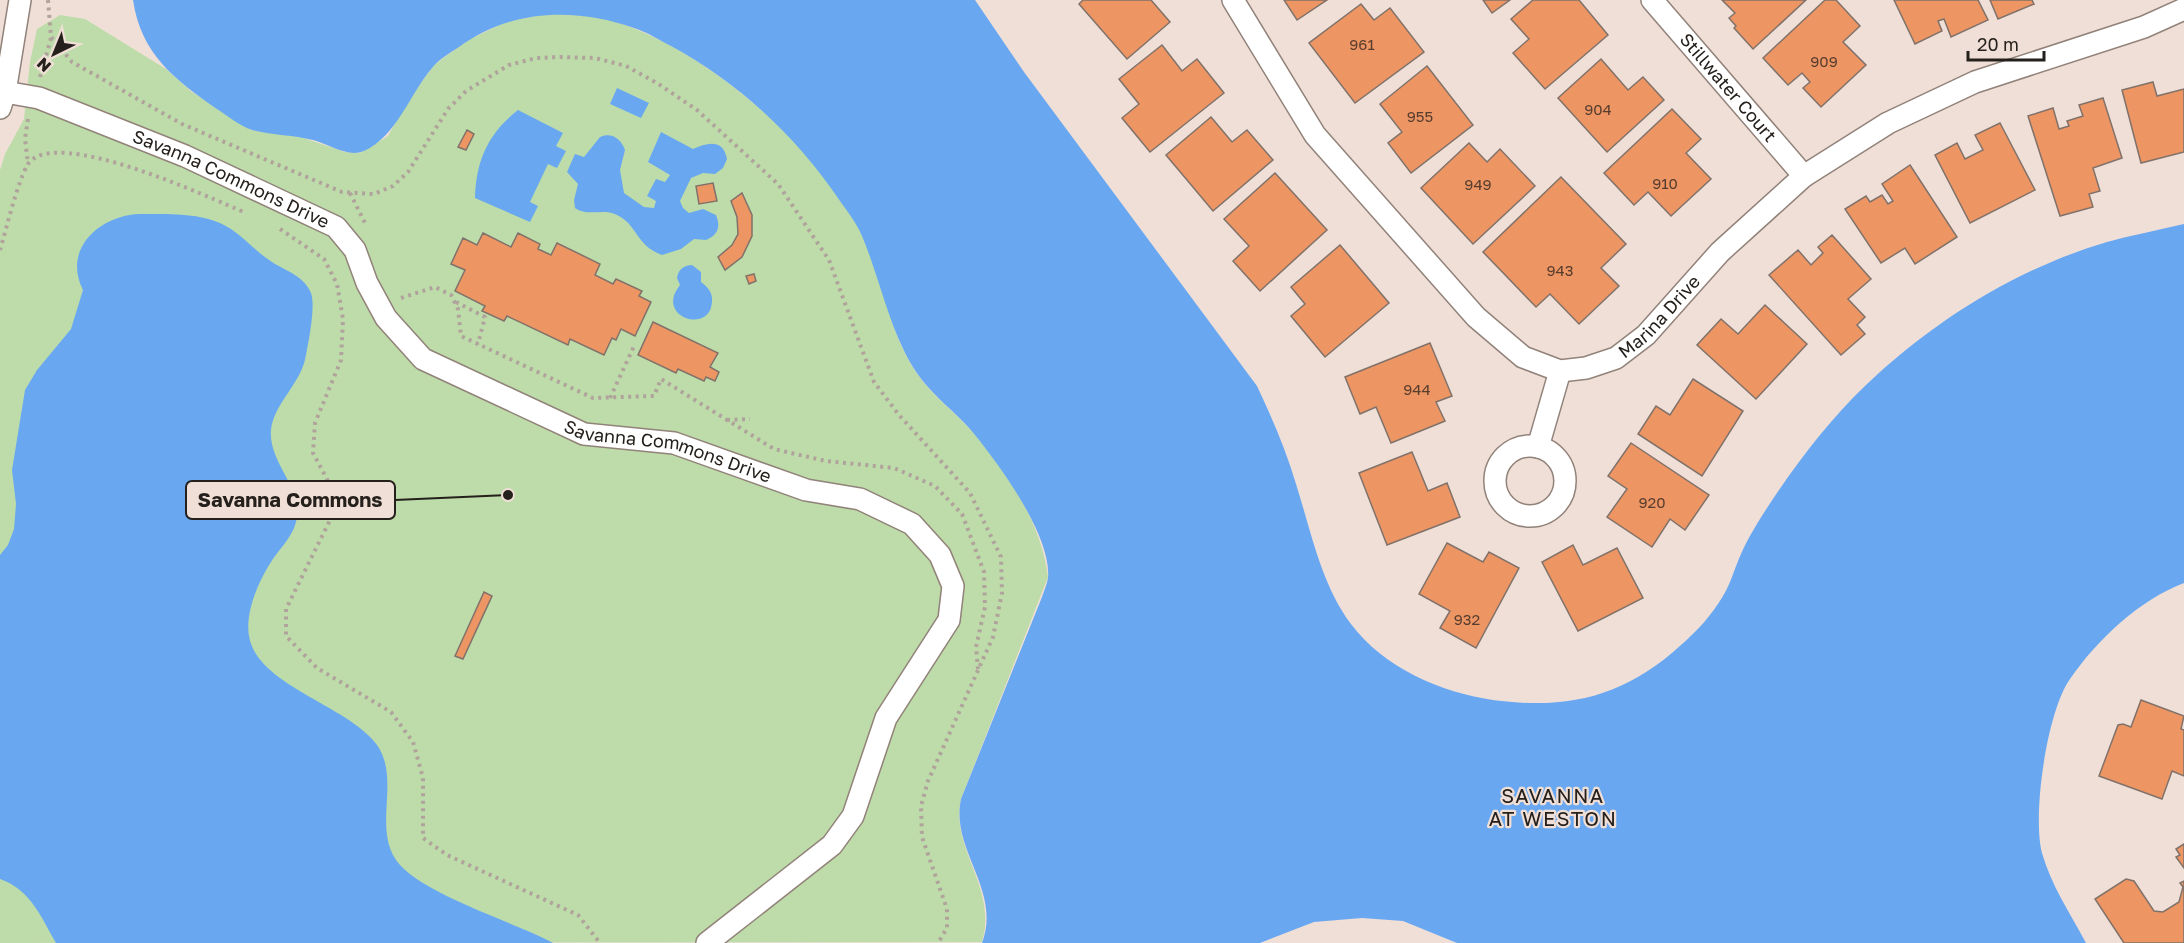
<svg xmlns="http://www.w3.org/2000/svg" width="2184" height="943" font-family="'Golos Text',sans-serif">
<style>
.green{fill:#bedca9}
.water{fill:#69a8f1}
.building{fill:#ed9563;stroke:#80726a;stroke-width:1.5}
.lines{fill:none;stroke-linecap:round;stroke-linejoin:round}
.street-casing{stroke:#91827a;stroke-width:24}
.path{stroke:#b0a39c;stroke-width:4;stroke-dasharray:3 4.5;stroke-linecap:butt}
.street{stroke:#fff;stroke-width:21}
.labels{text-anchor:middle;stroke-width:4.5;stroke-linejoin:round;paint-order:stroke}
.number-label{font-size:15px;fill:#573d2e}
.street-label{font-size:18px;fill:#25201c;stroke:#f0dfd7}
.neighbourhood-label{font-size:20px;letter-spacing:1.5px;fill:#25201c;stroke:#f0dfd7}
.leader{fill:none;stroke:#25201c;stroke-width:2}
.callout-dot{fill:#25201c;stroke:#f0dfd7;stroke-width:2}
.callout{fill:#f0dfd7;stroke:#25201c;stroke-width:2}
.callout-label{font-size:20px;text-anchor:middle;font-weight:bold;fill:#25201c}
</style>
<rect width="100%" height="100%" fill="#f0dfd7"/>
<path class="green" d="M 546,14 C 562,14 580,13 595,16 C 694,38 815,142 860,231 C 883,277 888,333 918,375 C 932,395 951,409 968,427 C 1005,468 1041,521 1048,577 L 961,799 C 950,850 998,887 982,942 L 0,943 L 0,170 L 5,154 L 24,119 L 30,62 L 37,29 L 60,15 L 85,19 L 166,69 L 192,92 L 251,130 L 301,137 L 345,152 L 360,153 L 388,136 L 406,103 L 434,65 L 468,40 L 506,22 Z"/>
<g class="water">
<path d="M 133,0 L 975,0 L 1024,72 L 1257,386 C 1272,418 1286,450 1296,484 C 1311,531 1321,584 1351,624 C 1384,668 1440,692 1493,700 C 1568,710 1624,697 1681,645 C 1698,630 1711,616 1723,596 C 1731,583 1735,567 1741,554 C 1748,538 1758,522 1767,508 C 1795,465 1829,420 1866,385 C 1935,320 2016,269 2107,242 C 2132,235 2159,230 2184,224 L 2184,583 C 2139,600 2097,640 2070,679 C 2047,711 2032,815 2042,853 C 2051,885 2070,913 2086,943 L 1457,943 L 1403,921 L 1362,918 L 1314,922 L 1260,943 L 982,943 C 1002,890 950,850 961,799 L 1042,597 C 1044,591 1047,584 1048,578 C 1052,535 996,460 970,429 C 955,412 936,398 922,380 C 892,342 881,281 862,236 C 857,224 848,212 840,201 C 797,137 739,83 671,46 C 659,40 647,32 634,28 C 576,7 510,9 459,47 C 450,53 439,59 432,68 C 409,95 397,136 364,151 C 348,158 329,144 313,140 C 293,135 271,135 252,130 C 240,126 228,116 217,109 C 174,79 141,54 133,0 Z"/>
<path d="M 617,88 L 649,103 L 641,118 L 610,104 Z"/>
<path d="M 518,110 L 563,133 L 556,146 L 566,151 L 557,168 L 548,164 L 530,202 L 538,206 L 530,222 L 475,198 C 476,161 488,133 518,110 Z"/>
<path d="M 661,132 L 693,149 C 707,143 723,138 727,159 L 723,168 L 715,174 L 703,173 L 691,178 L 680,201 L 683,208 L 689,213 L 703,209 L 716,215 C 721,227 718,235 706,240 L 694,239 L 681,249 L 662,255 C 635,245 638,225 617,215 C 603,208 588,217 575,208 L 574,200 L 578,184 L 567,172 L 575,154 L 584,157 L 600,137 C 612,132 621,139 625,150 L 620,170 L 624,193 L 644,207 L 654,208 L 656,201 L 647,196 L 656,179 L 665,182 L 670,175 L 648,162 Z"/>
<path d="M 140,214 C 169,214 206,212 231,229 C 246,239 256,252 272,262 C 286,271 304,276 311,293 C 316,306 308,345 305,360 C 299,385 274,404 271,430 C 268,465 309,492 294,528 C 289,540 278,551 271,562 C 258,582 245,613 249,636 C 257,686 348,705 377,745 C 402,781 370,831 400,865 C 430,897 512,921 553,943 L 56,943 C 41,917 31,890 0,879 L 0,555 L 8,545 L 14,529 L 16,504 L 12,470 L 25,390 L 37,370 L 71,329 L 83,290 C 62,249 100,215 140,214 Z"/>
<path d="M 692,265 L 701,272 L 701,282 C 708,287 713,293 712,302 C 710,335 654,317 680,285 L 677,278 C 678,270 684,265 692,265 Z"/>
</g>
<g class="building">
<path d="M 1083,0 L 1151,0 L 1170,22 L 1127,59 L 1079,4 Z"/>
<path d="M 1284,0 L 1327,0 L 1297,20 Z"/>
<path d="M 1483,0 L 1510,0 L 1492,13 Z"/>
<path d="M 1533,0 L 1579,0 L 1608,35 L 1545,89 L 1513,53 L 1529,39 L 1511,19 Z"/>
<path d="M 1722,0 L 1806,0 L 1753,49 L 1734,28 L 1736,26 L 1729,18 L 1735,13 Z"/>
<path d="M 1825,0 L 1836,0 L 1860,26 L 1843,42 L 1866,65 L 1821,107 L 1803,88 L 1810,82 L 1802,73 L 1788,85 L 1763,58 Z"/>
<path d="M 1894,0 L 1978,0 L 1988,20 L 1951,37 L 1944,19 L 1938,21 L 1942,31 L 1915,44 Z"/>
<path d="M 1990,0 L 2032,0 L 2034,4 L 1998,19 Z"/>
<path d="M 1361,4 L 1374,20 L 1390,8 L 1424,52 L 1355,103 L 1309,43 Z"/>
<path d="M 1162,45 L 1182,71 L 1197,59 L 1224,93 L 1150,152 L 1122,118 L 1139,104 L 1119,79 Z"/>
<path d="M 1601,59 L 1628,90 L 1643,77 L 1664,100 L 1607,152 L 1558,98 Z"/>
<path d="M 1427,66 L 1473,125 L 1411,173 L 1388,143 L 1402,132 L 1380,104 Z"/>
<path d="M 2153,82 L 2157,96 L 2184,89 L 2184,152 L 2141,163 L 2122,90 Z"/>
<path d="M 2103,98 L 2122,158 L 2093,168 L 2100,191 L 2089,194 L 2093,207 L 2060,216 L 2028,116 L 2053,108 L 2059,129 L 2069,126 L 2067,121 L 2083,116 L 2079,105 Z"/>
<path d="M 1672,109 L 1701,139 L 1686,153 L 1711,179 L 1671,216 L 1648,192 L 1634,205 L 1604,173 Z"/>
<path d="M 1211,117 L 1232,142 L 1247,130 L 1273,160 L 1213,211 L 1166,155 Z"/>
<path d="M 2000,123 L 2035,190 L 1970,223 L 1935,155 L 1957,143 L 1965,159 L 1983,150 L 1975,135 Z"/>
<path d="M 467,130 L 474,134 L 466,150 L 458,147 Z"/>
<path d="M 1469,143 L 1487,162 L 1500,149 L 1535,186 L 1473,244 L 1421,188 Z"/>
<path d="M 1910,165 L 1957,237 L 1915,264 L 1905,248 L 1881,263 L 1845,209 L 1866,196 L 1870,202 L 1882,195 L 1888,204 L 1893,201 L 1882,184 Z"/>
<path d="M 1275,173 L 1327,230 L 1260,291 L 1233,261 L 1249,246 L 1224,219 Z"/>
<path d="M 1561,177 L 1626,244 L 1601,268 L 1619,286 L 1579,324 L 1550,294 L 1536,307 L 1483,252 Z"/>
<path d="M 713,183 L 717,201 L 699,204 L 696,186 Z"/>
<path d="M 742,193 L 752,215 L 752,236 L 742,257 L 725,270 L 718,257 L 732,245 L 738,234 L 737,217 L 731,201 Z"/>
<path d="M 483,233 L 511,247 L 518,233 L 540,244 L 538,249 L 551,255 L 557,243 L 600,264 L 595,275 L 613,284 L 616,279 L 642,291 L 639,296 L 651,302 L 635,336 L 621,329 L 616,340 L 612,338 L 604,355 L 570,339 L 568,345 L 507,316 L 504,321 L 482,311 L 485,306 L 455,291 L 465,270 L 451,264 L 463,238 L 477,245 Z"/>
<path d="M 1832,235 L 1871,279 L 1848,299 L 1865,317 L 1857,325 L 1865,334 L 1841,355 L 1769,275 L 1798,250 L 1811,265 L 1823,253 L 1818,247 Z"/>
<path d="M 1340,245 L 1389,303 L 1325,357 L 1291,316 L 1305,304 L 1291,287 Z"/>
<path d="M 754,274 L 756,281 L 749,284 L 746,276 Z"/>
<path d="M 1765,305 L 1807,344 L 1756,399 L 1697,345 L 1721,319 L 1738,334 Z"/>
<path d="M 653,322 L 718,353 L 710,367 L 719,372 L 715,381 L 706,377 L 704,381 L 678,369 L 676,373 L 638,355 Z"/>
<path d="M 1430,343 L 1452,396 L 1436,402 L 1445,421 L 1391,443 L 1376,407 L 1360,414 L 1345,377 Z"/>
<path d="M 1693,379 L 1743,411 L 1702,476 L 1638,434 L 1656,406 L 1670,415 Z"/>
<path d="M 1631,443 L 1709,495 L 1685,530 L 1670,519 L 1652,547 L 1607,517 L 1627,489 L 1608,476 Z"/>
<path d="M 1412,452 L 1428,491 L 1447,483 L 1460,517 L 1387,545 L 1359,473 Z"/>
<path d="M 1447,543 L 1483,562 L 1489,552 L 1519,568 L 1476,648 L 1440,628 L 1450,611 L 1419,594 Z"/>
<path d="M 1573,545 L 1583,565 L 1617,548 L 1643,598 L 1578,631 L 1542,562 Z"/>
<path d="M 484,592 L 492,596 L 463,659 L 455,656 Z"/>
<path d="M 2141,700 L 2184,716 L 2181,729 L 2184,730 L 2184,776 L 2172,771 L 2162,799 L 2099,776 L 2118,725 L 2123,724 L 2131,727 Z"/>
<path d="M 2184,844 L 2184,868 L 2176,857 L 2180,855 L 2176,849 Z"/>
<path d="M 2126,879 L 2134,881 L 2154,911 L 2163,912 L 2179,902 L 2183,887 L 2180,883 L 2184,881 L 2184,943 L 2124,943 L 2095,899 Z"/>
</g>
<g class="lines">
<g class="street-casing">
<g id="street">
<path id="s1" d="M 1233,0 L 1315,135 L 1476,317 L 1523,357 L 1560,371 L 1586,368 L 1616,358 L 1646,335 L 1720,252 L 1804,176 L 1888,123 L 1975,82 L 2144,27 L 2184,9"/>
<path id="s2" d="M 1652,0 L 1804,176"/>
<path id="s3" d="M 5,92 L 39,98 L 185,156 L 336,227 L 355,250 L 367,283 L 386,318 L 423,359 L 584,434 L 674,443 L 806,490 L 860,499 L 912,524 L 940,555 L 953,586 L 949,620 L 886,718 L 853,816 L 832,845 L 707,943"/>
<path d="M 0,108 L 5,92 L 20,0"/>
<circle cx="1530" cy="481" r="35"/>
<path d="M 1538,447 L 1560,371"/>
</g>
</g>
<g class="path">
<path d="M 48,0 L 51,37 L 72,62 L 182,124 L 342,192 L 374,194 L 393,186 L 408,172 L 448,109 L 466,91 L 509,65 L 536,58 L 560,57 L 595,58 L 626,66 L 657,83 L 697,110 L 778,184 L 829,260 L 874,382 L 899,415 L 970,493 L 1001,557 L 1002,593 L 993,637 L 928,781 L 921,806 L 922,837 L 947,909 L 947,928 L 938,943"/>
<path d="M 40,77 L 51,38"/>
<path d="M 28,119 L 25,139 L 28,164"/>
<path d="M 350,193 L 365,223"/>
<path d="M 280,229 L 324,259 L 337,284 L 343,319 L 341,360 L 315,423 L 313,453 L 329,483 L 333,514 L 286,609 L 286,636 L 317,668 L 391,712 L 413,742 L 423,778 L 423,838 L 447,855 L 578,915 L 600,943"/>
<path d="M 0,250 C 6,230 18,180 28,164 C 55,125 210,198 246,213"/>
<path d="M 401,298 L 435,287 L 451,295 L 458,309 L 461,336 L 593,398 L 654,396 L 661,379 L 774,449 L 826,461 L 894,468 L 935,486 L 962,514 L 984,572 L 985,607 L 976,647 L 978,669"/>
<path d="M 456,302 L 485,317 L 478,344"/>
<path d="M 610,398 L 635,344"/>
<path d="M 727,420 L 750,419"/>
</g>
<use href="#street" class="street"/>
</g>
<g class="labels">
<g class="number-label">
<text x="1362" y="50">961</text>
<text x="1824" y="67">909</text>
<text x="1598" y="115">904</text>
<text x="1420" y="122">955</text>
<text x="1665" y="189">910</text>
<text x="1478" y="190">949</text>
<text x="1560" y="276">943</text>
<text x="1417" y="395">944</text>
<text x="1652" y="508">920</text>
<text x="1467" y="625">932</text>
</g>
<g class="street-label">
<text dy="6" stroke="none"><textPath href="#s2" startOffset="116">Stillwater Court</textPath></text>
<text dy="6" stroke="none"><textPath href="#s3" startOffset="243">Savanna Commons Drive</textPath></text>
<text dy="6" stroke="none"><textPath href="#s1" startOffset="620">Marina Drive</textPath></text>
<text dy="6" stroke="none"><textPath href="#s3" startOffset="782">Savanna Commons Drive</textPath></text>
</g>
<g class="neighbourhood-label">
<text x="1553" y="803">SAVANNA<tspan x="1553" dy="23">AT WESTON</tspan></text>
</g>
</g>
<path class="leader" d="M508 495L395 500"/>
<circle class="callout-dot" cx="508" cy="495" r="6"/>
<rect class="callout" x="186" y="481" width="209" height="38" rx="6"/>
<g class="callout-label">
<text x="290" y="507">Savanna Commons</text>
</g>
<g transform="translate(54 54) rotate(223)" stroke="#f0dfd7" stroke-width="4.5" paint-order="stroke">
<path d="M0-4.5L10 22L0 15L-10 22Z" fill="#25201c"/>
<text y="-9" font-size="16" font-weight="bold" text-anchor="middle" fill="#25201c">N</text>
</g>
<path d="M1968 51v9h76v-9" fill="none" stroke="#25201c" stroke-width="3"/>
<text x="1977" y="51" font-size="18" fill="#25201c" stroke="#f0dfd7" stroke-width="4.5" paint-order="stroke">20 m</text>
</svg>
